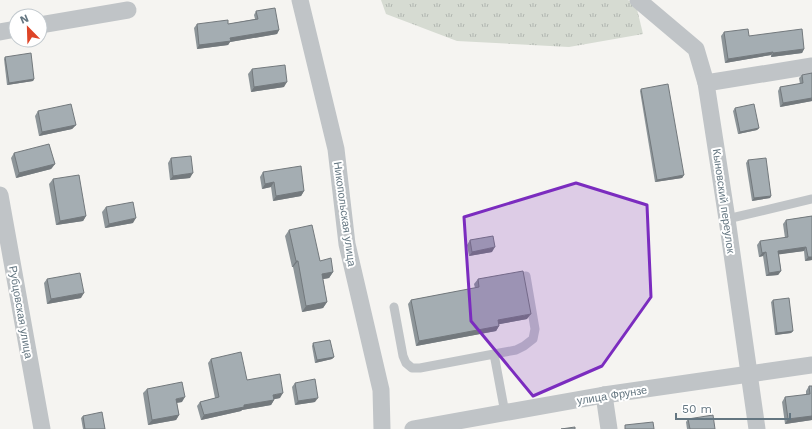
<svg xmlns="http://www.w3.org/2000/svg" width="812" height="429" font-family="'Work Sans',sans-serif">
<style>
.grass{fill:url(#grass-tufts)}
.lines{fill:none;stroke-linecap:round;stroke-linejoin:round}
.service{stroke:#c0c4c7;stroke-width:9}
.minor{stroke:#c0c4c7;stroke-width:17}
.wall{fill:#8d9599}
.shaded-wall{fill:#73797d}
.building{fill:#a4adb2;stroke:#73797d}
.marked{fill:#7b2cbf;fill-opacity:0.2;stroke:#7b2cbf;stroke-width:3;stroke-linejoin:round}
.labels{text-anchor:middle;stroke-width:4;stroke-linejoin:round;paint-order:stroke}
.street-label{font-size:11px;fill:#647681;stroke:#fff}
</style>
<defs>
<pattern id="grass-tufts" width="24" height="20" patternUnits="userSpaceOnUse"><rect width="24" height="20" fill="#d6dbd2"/><path d="M3 7l-1-3M5 7V3M7 7l1-3M15 17l-1-3M17 17v-4M19 17l1-3" fill="none" stroke="#b1b6b0"/></pattern>
</defs>
<rect width="100%" height="100%" fill="#f5f4f1"/>
<path class="grass" d="M 381,0 L 628,0 L 636,5 L 643,34 L 569,47 L 457,41 L 386,14 Z"/>
<g class="lines">
<g class="service">
<path d="M 727,219 L 812,199"/>
<path d="M 394,307 L 403,356 L 406,363 L 412,368 L 420,368 L 494,354 L 505,413"/>
<path d="M 494,354 L 516,350 L 524,346 L 533,339 L 535,329 L 526,276"/>
</g>
<g class="minor">
<path d="M 300,0 L 336,149 L 347,244 L 381,390 L 382,429"/>
<path d="M 638,0 L 696,49 L 706,83 L 727,219 L 757,429"/>
<path d="M 40,25 L 128,10"/>
<path d="M 0,32 L 16,29"/>
<path d="M 706,83 L 812,66"/>
<path d="M 0,195 L 42,429"/>
<path d="M 604,395 L 609,429"/>
<path d="M 413,429 L 604,395 L 812,365"/>
</g>
</g>
<g class="wall">
<path d="M 256,11 L 279,30 L 277,34 L 230,42 L 228,45 L 197,49 L 194,28 L 197,24 L 228,24 L 255,19 L 254,15 Z"/>
<path d="M 724,32 L 749,36 L 804,49 L 802,53 L 771,57 L 771,55 L 725,63 L 721,36 Z"/>
<path d="M 5,57 L 34,79 L 33,81 L 7,85 L 4,59 Z"/>
<path d="M 252,69 L 284,87 L 251,92 L 248,74 Z"/>
<path d="M 802,75 L 812,101 L 780,107 L 778,91 L 780,87 L 800,84 L 799,78 Z"/>
<path d="M 641,89 L 684,175 L 682,178 L 655,182 L 640,91 Z"/>
<path d="M 735,108 L 759,128 L 757,130 L 738,134 L 733,111 Z"/>
<path d="M 38,111 L 76,125 L 72,129 L 39,136 L 35,116 Z"/>
<path d="M 14,153 L 55,164 L 51,169 L 16,178 L 11,158 Z"/>
<path d="M 171,158 L 190,178 L 170,180 L 168,163 Z"/>
<path d="M 748,160 L 771,196 L 770,198 L 752,201 L 746,163 Z"/>
<path d="M 263,172 L 304,191 L 301,196 L 273,201 L 271,187 L 262,189 L 260,177 Z"/>
<path d="M 53,179 L 86,216 L 83,221 L 56,225 L 49,184 Z"/>
<path d="M 106,207 L 133,223 L 105,228 L 102,212 Z"/>
<path d="M 812,216 L 812,260 L 805,261 L 804,251 L 779,254 L 781,271 L 778,275 L 766,276 L 763,256 L 759,257 L 757,245 L 760,241 L 785,238 L 783,224 L 786,220 Z"/>
<path d="M 289,230 L 320,261 L 333,272 L 329,278 L 323,279 L 327,302 L 323,308 L 302,312 L 293,267 L 292,267 L 285,236 Z"/>
<path d="M 470,240 L 492,252 L 469,256 L 467,245 Z"/>
<path d="M 47,279 L 81,298 L 47,304 L 44,283 Z"/>
<path d="M 478,279 L 527,319 L 499,324 L 499,326 L 496,331 L 416,346 L 408,304 L 411,300 L 475,288 L 474,284 Z"/>
<path d="M 773,300 L 793,331 L 791,333 L 775,335 L 771,302 Z"/>
<path d="M 313,343 L 334,357 L 332,359 L 315,363 L 312,346 Z"/>
<path d="M 211,359 L 247,380 L 280,398 L 274,399 L 274,400 L 271,405 L 242,410 L 241,411 L 201,420 L 197,406 L 200,402 L 215,398 L 208,363 Z"/>
<path d="M 295,383 L 315,402 L 295,405 L 292,387 Z"/>
<path d="M 809,386 L 812,386 L 812,420 L 785,424 L 782,402 L 785,397 L 806,395 L 806,391 Z"/>
<path d="M 147,389 L 182,402 L 177,403 L 179,415 L 176,420 L 148,425 L 143,393 Z"/>
<path d="M 83,416 L 105,429 L 83,429 L 81,418 Z"/>
<path d="M 688,419 L 715,429 L 687,429 L 686,422 Z"/>
</g>
<g class="shaded-wall">
<path d="M 279,30 L 277,34 L 230,42 L 228,45 L 197,49 L 199,45 L 230,38 Z"/>
<path d="M 804,49 L 802,53 L 771,57 L 773,53 Z"/>
<path d="M 773,52 L 771,55 L 725,63 L 728,59 Z"/>
<path d="M 34,79 L 33,81 L 7,85 L 9,83 Z"/>
<path d="M 287,82 L 284,87 L 251,92 L 254,87 Z"/>
<path d="M 812,98 L 812,101 L 780,107 L 783,103 Z"/>
<path d="M 76,125 L 72,129 L 39,136 L 42,132 Z"/>
<path d="M 759,128 L 757,130 L 738,134 L 740,132 Z"/>
<path d="M 55,164 L 51,169 L 16,178 L 19,173 Z"/>
<path d="M 193,173 L 190,178 L 170,180 L 173,176 Z"/>
<path d="M 684,175 L 682,178 L 655,182 L 657,180 Z"/>
<path d="M 274,182 L 271,187 L 262,189 L 265,184 Z"/>
<path d="M 304,191 L 301,196 L 273,201 L 276,196 Z"/>
<path d="M 771,196 L 770,198 L 752,201 L 754,198 Z"/>
<path d="M 86,216 L 83,221 L 56,225 L 60,221 Z"/>
<path d="M 136,218 L 133,223 L 105,228 L 109,224 Z"/>
<path d="M 495,247 L 492,252 L 469,256 L 472,252 Z"/>
<path d="M 806,247 L 804,251 L 775,255 L 778,251 Z"/>
<path d="M 766,252 L 763,256 L 759,257 L 762,253 Z"/>
<path d="M 808,257 L 812,257 L 812,260 L 805,261 Z"/>
<path d="M 296,261 L 298,261 L 293,267 L 292,267 Z"/>
<path d="M 781,271 L 778,275 L 766,276 L 769,273 Z"/>
<path d="M 333,272 L 329,278 L 318,280 L 322,274 Z"/>
<path d="M 84,293 L 81,298 L 47,304 L 51,299 Z"/>
<path d="M 327,302 L 323,308 L 302,312 L 306,306 Z"/>
<path d="M 531,314 L 527,319 L 495,325 L 498,320 Z"/>
<path d="M 499,326 L 496,331 L 416,346 L 419,341 Z"/>
<path d="M 793,331 L 791,333 L 775,335 L 777,333 Z"/>
<path d="M 334,357 L 332,359 L 315,363 L 317,360 Z"/>
<path d="M 283,393 L 280,398 L 270,400 L 273,395 Z"/>
<path d="M 185,397 L 182,402 L 173,403 L 176,399 Z"/>
<path d="M 318,398 L 315,402 L 295,405 L 298,401 Z"/>
<path d="M 274,400 L 271,405 L 242,410 L 241,411 L 201,420 L 204,415 L 244,405 Z"/>
<path d="M 179,415 L 176,420 L 148,425 L 152,420 Z"/>
<path d="M 812,416 L 812,420 L 785,424 L 788,419 Z"/>
</g>
<g class="building">
<path d="M 275,8 L 279,30 L 230,38 L 231,41 L 199,45 L 197,24 L 228,20 L 228,24 L 258,19 L 256,11 Z"/>
<path d="M 748,29 L 749,36 L 802,29 L 804,49 L 773,53 L 773,52 L 728,59 L 724,32 Z"/>
<path d="M 31,53 L 34,79 L 9,83 L 5,57 Z"/>
<path d="M 285,65 L 287,82 L 254,87 L 252,69 Z"/>
<path d="M 812,73 L 812,98 L 783,103 L 780,87 L 803,83 L 802,75 Z"/>
<path d="M 668,84 L 684,175 L 657,180 L 641,89 Z"/>
<path d="M 71,104 L 76,125 L 42,132 L 38,111 Z"/>
<path d="M 754,104 L 759,128 L 740,132 L 735,108 Z"/>
<path d="M 49,144 L 55,164 L 19,173 L 14,153 Z"/>
<path d="M 191,156 L 193,173 L 173,176 L 171,158 Z"/>
<path d="M 766,158 L 771,196 L 754,198 L 748,160 Z"/>
<path d="M 301,166 L 304,191 L 276,196 L 274,182 L 265,184 L 263,172 Z"/>
<path d="M 79,175 L 86,216 L 60,221 L 53,179 Z"/>
<path d="M 133,202 L 136,218 L 109,224 L 106,207 Z"/>
<path d="M 812,216 L 812,257 L 808,257 L 806,247 L 778,251 L 781,271 L 769,273 L 766,252 L 762,253 L 760,241 L 788,237 L 786,220 Z"/>
<path d="M 312,225 L 320,261 L 331,258 L 333,272 L 322,274 L 327,302 L 306,306 L 298,261 L 296,261 L 289,230 Z"/>
<path d="M 493,236 L 495,247 L 472,252 L 470,240 Z"/>
<path d="M 523,271 L 531,314 L 498,320 L 499,326 L 419,341 L 411,300 L 479,287 L 478,279 Z"/>
<path d="M 80,273 L 84,293 L 51,299 L 47,279 Z"/>
<path d="M 789,298 L 793,331 L 777,333 L 773,300 Z"/>
<path d="M 330,340 L 334,357 L 317,360 L 313,343 Z"/>
<path d="M 241,352 L 247,380 L 280,374 L 283,393 L 273,395 L 274,400 L 244,405 L 244,407 L 204,415 L 200,402 L 219,397 L 211,359 Z"/>
<path d="M 315,379 L 318,398 L 298,401 L 295,383 Z"/>
<path d="M 182,382 L 185,397 L 176,399 L 179,415 L 152,420 L 147,389 Z"/>
<path d="M 809,386 L 812,386 L 812,416 L 788,419 L 785,397 L 810,394 Z"/>
<path d="M 102,412 L 105,429 L 85,429 L 83,416 Z"/>
<path d="M 713,415 L 715,429 L 690,429 L 688,419 Z"/>
<path d="M 653,422 L 654,429 L 625,429 L 625,425 Z"/>
<path d="M 575,427 L 575,429 L 561,429 Z"/>
</g>
<path class="marked" d="M 576,183 L 647,205 L 651,297 L 602,366 L 533,396 L 471,321 L 464,217 Z"/>
<g class="labels">
<g class="street-label">
<text transform="translate(724 201) rotate(82)" y="4">Кыновский переулок</text>
<text transform="translate(345 214) rotate(82)" y="4">Никопольская улица</text>
<text transform="translate(21 312) rotate(80)" y="4">Рубцовская улица</text>
<text transform="translate(612 395) rotate(-9)" y="4">улица Фрунзе</text>
</g>
</g>
<g transform="translate(28 28) rotate(337)"><circle r="19" fill="#ffffff" stroke="#c1c8cd"/>
<path d="M0-3L7 15L0 10L-7 15Z" fill="#de4427"/>
<text y="-6" font-size="11" font-weight="bold" text-anchor="middle" fill="#647681">N</text>
</g>
<path d="M676 413v6h114v-6" fill="none" stroke="#647681" stroke-width="2"/>
<text x="682" y="413" font-size="12" fill="#647681" stroke="#ffffff" stroke-width="3" paint-order="stroke">50 m</text>
</svg>
